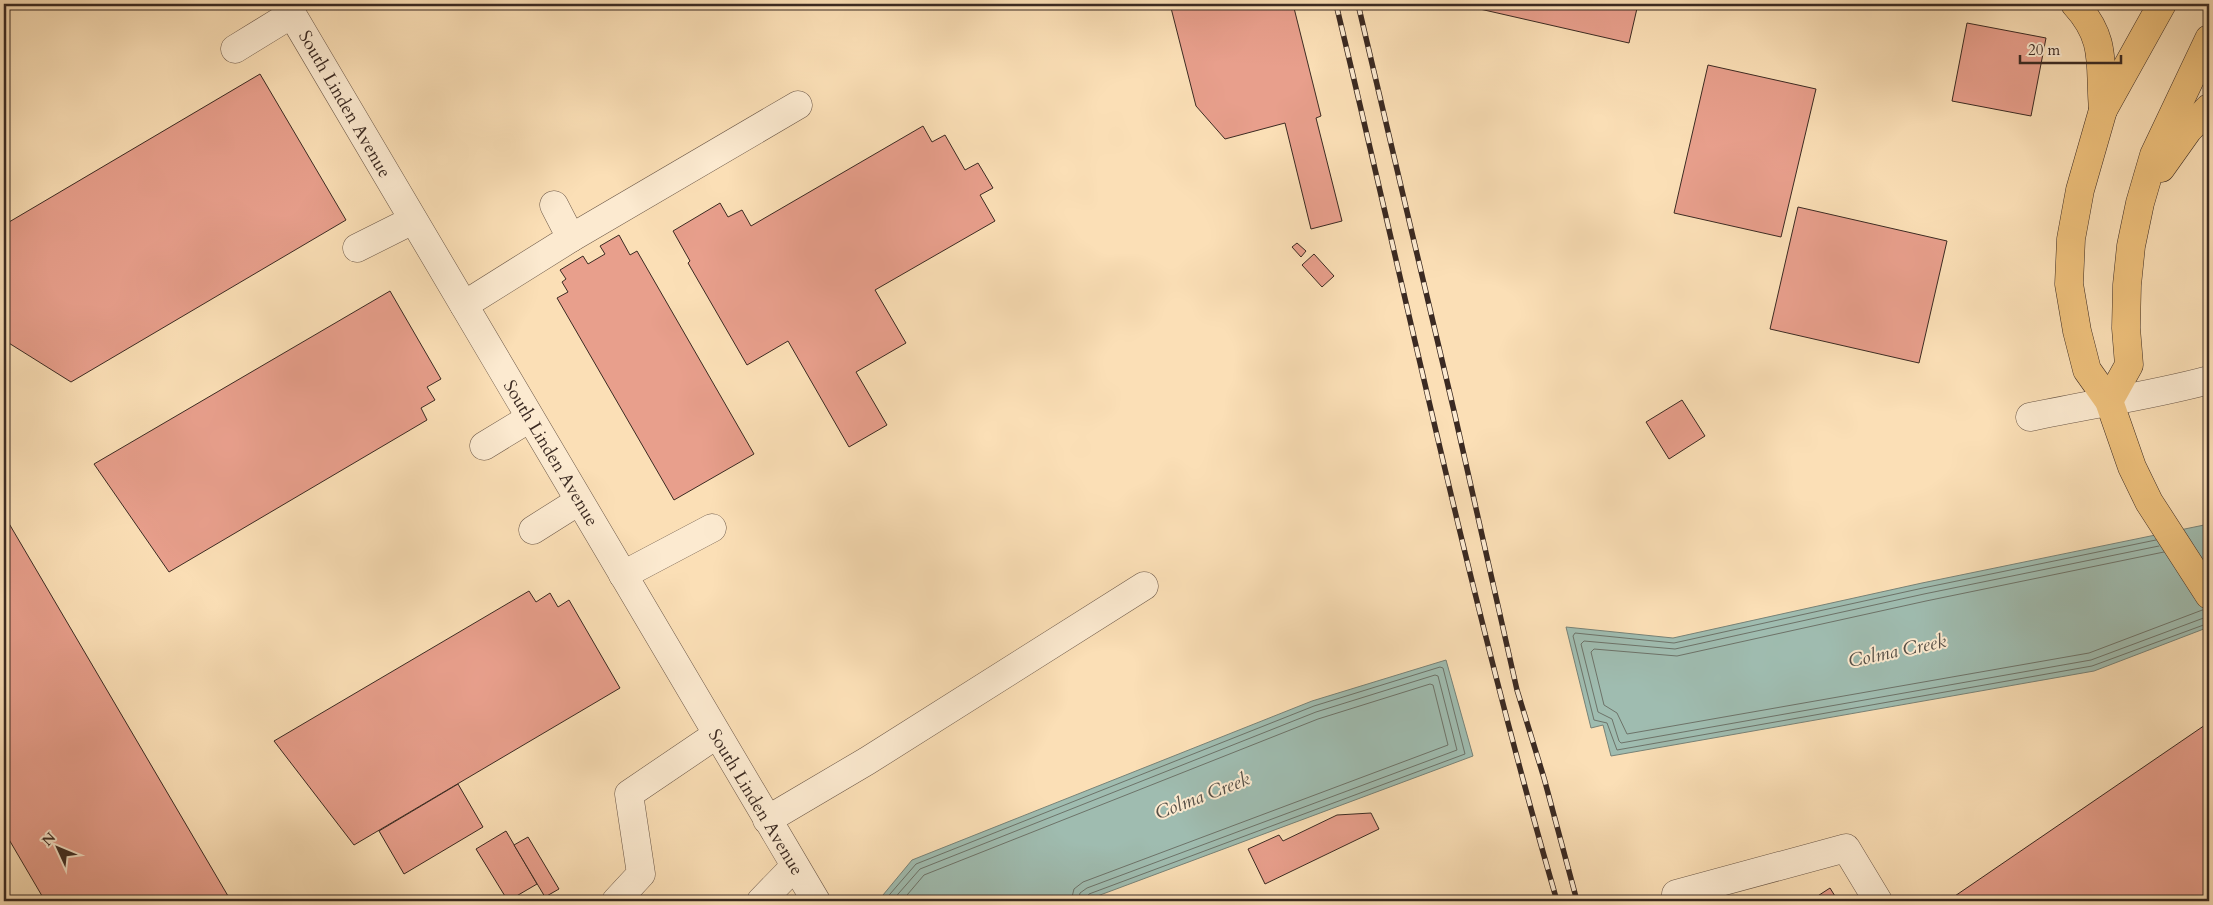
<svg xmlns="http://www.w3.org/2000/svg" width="2213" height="905" font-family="Cardo,serif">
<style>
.water{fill:#9fbcb0;stroke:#778277}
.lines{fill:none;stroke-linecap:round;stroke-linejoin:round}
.shore{stroke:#6d7369;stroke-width:1}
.building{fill:#e89f8c;stroke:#3b2a22}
.minor-casing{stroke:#6b5747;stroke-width:29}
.major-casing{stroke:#3b2a22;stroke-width:29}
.minor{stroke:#fcead0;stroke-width:28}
.major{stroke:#eec07b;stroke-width:28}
.rail-casing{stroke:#3b2a22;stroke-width:5.5}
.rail{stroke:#fcead0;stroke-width:4;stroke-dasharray:11;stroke-linecap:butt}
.labels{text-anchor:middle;stroke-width:4;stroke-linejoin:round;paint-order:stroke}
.street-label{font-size:18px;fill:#3b2a22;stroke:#fcead0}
.water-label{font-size:19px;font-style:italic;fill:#544e46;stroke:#fcead0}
</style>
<rect width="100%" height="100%" fill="#fbdfb6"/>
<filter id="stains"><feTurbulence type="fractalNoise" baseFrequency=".004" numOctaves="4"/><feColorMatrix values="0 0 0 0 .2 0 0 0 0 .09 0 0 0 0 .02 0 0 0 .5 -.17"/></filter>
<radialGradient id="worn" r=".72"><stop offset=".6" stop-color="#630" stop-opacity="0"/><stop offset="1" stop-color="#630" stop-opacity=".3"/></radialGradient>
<g class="water">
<path d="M 2209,524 L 2209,627 L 2094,671 L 1611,756 L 1603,725 L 1591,728 L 1566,627 L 1673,638 L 1922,583 Z"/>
<path d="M 1446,660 L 1473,756 L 1084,901 L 878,901 L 912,860 L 1312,701 Z"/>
</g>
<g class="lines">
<g class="shore">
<path d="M 2156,540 L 1923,588 L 1674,643 L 1575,633 L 1573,636 L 1594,720 L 1607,723 L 1617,750 L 2092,666 L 2209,623"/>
<path d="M 2159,546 L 1924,594 L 1675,649 L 1584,641 L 1581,644 L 1598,712 L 1612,719 L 1619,741 L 1621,743 L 2091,660 L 2209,616"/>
<path d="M 2164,552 L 1926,601 L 1677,656 L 1594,649 L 1591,652 L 1604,705 L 1617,713 L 1627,734 L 2089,653 L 2205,609"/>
<path d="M 884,901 L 916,864 L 1314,706 L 1440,667 L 1443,668 L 1465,754 L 1089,894 L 1085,901"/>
<path d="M 892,901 L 920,869 L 1316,712 L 1435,675 L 1438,676 L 1457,750 L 1087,888 L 1080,893 L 1078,901"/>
<path d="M 902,901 L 924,875 L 1318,719 L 1430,684 L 1433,685 L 1448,745 L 1083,882 L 1074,889 L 1071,901"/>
</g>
</g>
<g class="building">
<path d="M 1170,4 L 1293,4 L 1321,116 L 1316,118 L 1342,221 L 1311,229 L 1285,123 L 1225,139 L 1196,106 Z"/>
<path d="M 1472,4 L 1638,4 L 1629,43 L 1471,7 Z"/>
<path d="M 1967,23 L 2046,38 L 2031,116 L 1952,101 Z"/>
<path d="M 1708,65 L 1816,89 L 1781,237 L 1674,213 Z"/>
<path d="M 260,74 L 346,220 L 71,382 L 4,340 L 4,225 Z"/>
<path d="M 923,126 L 932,142 L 945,135 L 965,170 L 978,163 L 993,188 L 980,195 L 995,221 L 875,290 L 906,343 L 856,372 L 887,425 L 849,447 L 788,341 L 747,365 L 688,263 L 690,261 L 673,231 L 720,203 L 728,217 L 742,210 L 751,226 Z"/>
<path d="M 1798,207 L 1947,241 L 1919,363 L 1770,329 Z"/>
<path d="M 619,235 L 630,255 L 637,251 L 754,454 L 674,500 L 557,298 L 568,292 L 562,282 L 566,279 L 560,270 L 583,256 L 588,264 L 605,254 L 600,246 Z"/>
<path d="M 1297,243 L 1306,251 L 1301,257 L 1292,247 Z"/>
<path d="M 1314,254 L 1334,276 L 1322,287 L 1302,265 Z"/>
<path d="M 390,291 L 441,379 L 427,387 L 435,400 L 421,408 L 427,420 L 169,572 L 94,464 Z"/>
<path d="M 1682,400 L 1705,436 L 1669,459 L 1646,422 Z"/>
<path d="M 4,515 L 231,901 L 45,901 L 4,831 Z"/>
<path d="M 529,591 L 536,602 L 550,593 L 558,607 L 569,600 L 620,688 L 354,845 L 274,741 Z"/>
<path d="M 2208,723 L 2209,901 L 1954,901 L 1952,898 Z"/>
<path d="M 458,784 L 483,827 L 404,874 L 379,831 Z"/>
<path d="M 1371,813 L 1379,829 L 1265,884 L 1248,849 L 1279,835 L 1283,841 L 1337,815 Z"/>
<path d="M 506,831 L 537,884 L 508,901 L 476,849 Z"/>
<path d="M 528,837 L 559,889 L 545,897 L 514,845 Z"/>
<path d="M 1830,888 L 1838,901 L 1810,901 Z"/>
</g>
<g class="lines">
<g class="minor-casing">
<g id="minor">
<path d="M 286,4 L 816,901"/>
<path d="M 235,49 L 292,14"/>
<path d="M 571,238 L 798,105"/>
<path d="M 357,248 L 413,220"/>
<path d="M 464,305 L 571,238 L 554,205"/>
<path d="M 2030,417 C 2090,404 2150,396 2209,380"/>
<path d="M 484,446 L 530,418"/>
<path d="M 533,530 L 579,501"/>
<path d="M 623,575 L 712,528"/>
<path d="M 767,820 L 867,761 L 1144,586"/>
<path d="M 616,901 L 641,874 L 629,794 L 716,735"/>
<path d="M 761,901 L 794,867"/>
<path d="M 1679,901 L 1676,894 L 1846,848 L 1878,901"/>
</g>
</g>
<g class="major-casing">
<g id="major">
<path d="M 2075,4 C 2108,40 2099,65 2103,110"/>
<path d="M 2162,4 L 2103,110 L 2080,190 L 2071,239 L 2069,284 L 2077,331 L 2087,370 L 2109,401 L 2132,467 L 2149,502 L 2209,595"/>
<path d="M 2161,168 L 2188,130 L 2209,108"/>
<path d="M 2109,401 L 2129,365 L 2126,328 L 2127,285 L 2131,246 L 2140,203 L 2154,155 L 2209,39"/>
</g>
</g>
<use href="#minor" class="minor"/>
<use href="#major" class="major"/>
<g class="rail-casing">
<g id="rail">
<path d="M 1336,4 C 1408,303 1471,605 1557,901"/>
<path d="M 1358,4 L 1454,411 L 1517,690 L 1544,778 L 1577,901"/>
</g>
</g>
<use href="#rail" class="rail"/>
</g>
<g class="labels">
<g class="street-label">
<text transform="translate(345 104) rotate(60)" y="6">South Linden Avenue</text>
<text transform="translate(551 453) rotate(59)" y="6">South Linden Avenue</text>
<text transform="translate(756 802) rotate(59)" y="6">South Linden Avenue</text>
</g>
<g class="water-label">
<text transform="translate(1897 650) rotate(-12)" y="7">Colma Creek</text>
<text transform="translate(1202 795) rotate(-21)" y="7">Colma Creek</text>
</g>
</g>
<rect width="2213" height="905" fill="none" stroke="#fbdfb6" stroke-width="20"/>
<rect x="5" y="5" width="2203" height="895" fill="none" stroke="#3b2a22" stroke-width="2.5"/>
<rect x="10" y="10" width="2193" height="885" fill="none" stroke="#3b2a22"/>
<g transform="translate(58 848) rotate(314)" stroke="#fcead0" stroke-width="4" paint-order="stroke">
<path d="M0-4L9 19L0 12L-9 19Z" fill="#3b2a22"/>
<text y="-8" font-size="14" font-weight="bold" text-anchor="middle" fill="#3b2a22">N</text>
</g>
<path d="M2020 55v8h101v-8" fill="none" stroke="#3b2a22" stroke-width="2.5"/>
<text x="2028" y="55" font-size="15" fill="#3b2a22" stroke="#fcead0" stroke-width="4" paint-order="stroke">20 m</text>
<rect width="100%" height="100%" filter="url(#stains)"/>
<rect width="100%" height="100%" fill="url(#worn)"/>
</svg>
